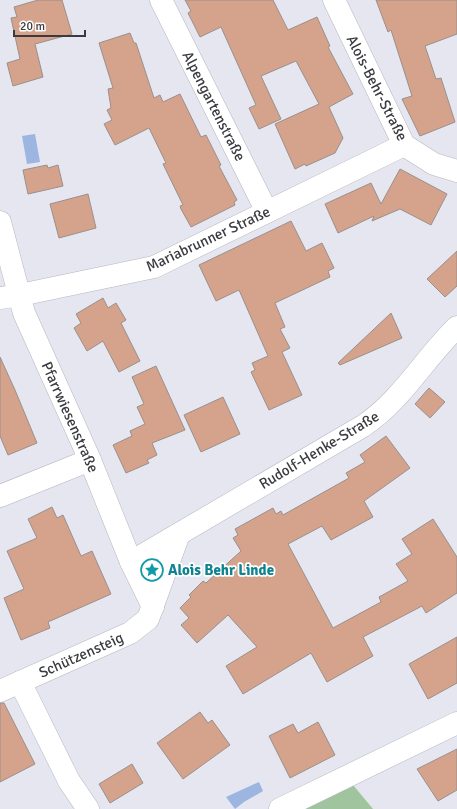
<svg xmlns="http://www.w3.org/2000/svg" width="457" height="809" font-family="Signika,sans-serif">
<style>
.green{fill:#a0c49d}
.water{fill:#9cb5e1}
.building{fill:#d5a28c;stroke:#99908c}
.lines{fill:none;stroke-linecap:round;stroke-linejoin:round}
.street-casing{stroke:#b6b7c0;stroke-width:23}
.street{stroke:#fff;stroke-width:22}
.labels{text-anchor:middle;stroke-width:3.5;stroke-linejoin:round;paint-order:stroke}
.street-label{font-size:15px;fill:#3a3b3f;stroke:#fff}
.culture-label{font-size:15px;font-weight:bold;fill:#0d838f;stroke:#fff;text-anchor:start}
</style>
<rect width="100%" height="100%" fill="#e5e6ef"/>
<path class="green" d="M 353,785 L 373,809 L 301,809 Z"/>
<g class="water">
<path d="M 35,134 L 40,162 L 27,164 L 22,136 Z"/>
<path d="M 259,782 L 263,791 L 244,802 L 235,809 L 226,797 Z"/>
</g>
<g class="building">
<path d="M 38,0 L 62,0 L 72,34 L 35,44 L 43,77 L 13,86 L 7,63 L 20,59 L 11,18 L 17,17 L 14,7 Z"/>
<path d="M 185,0 L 273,0 L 288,30 L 317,17 L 330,46 L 328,47 L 353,94 L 329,107 L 343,138 L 335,153 L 306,166 L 305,164 L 295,169 L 275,124 L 319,104 L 296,61 L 261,76 L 281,119 L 259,129 L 249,108 L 256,105 L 221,27 L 200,37 L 188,13 L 191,11 Z"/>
<path d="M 376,0 L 457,0 L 457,34 L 425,46 L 436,79 L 441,78 L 455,122 L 420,136 L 402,99 L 412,96 L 391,30 L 388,32 Z"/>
<path d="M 130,33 L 134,43 L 136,43 L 154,98 L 160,95 L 163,102 L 180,94 L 201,137 L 206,135 L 221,165 L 219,166 L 237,200 L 234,202 L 235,205 L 191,227 L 181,209 L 180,206 L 183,205 L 163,164 L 166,163 L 149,128 L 115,145 L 104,124 L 112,120 L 107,110 L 111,108 L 108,89 L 113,88 L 99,43 Z"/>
<path d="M 47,165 L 48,168 L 58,165 L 63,186 L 28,194 L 23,170 Z"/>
<path d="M 400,169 L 447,194 L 431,225 L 400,209 L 372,221 L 374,216 L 338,233 L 325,204 L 371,183 L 381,204 Z"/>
<path d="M 88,194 L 96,228 L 59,238 L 50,204 Z"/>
<path d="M 291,221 L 306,251 L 322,243 L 334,268 L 328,271 L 330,277 L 275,303 L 285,327 L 280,329 L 290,348 L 282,352 L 302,395 L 269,410 L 251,372 L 255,370 L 252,363 L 268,356 L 239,290 L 216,301 L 199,265 Z"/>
<path d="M 457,251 L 457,286 L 445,297 L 427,279 Z"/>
<path d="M 103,298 L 108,308 L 116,303 L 126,320 L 121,323 L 140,361 L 119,372 L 103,341 L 87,351 L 74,328 L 81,323 L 76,314 Z"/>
<path d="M 391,313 L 402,338 L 340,365 L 338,363 Z"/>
<path d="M 0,357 L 15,390 L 37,443 L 8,455 L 0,436 Z"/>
<path d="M 156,366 L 185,430 L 152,443 L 157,455 L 147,460 L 149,463 L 126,473 L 113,445 L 132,436 L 130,431 L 145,424 L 137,407 L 144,404 L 132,377 Z"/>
<path d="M 429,388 L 445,402 L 430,418 L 415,404 Z"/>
<path d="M 223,397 L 240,434 L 201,452 L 184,415 Z"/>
<path d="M 386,436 L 410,468 L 364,501 L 373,517 L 331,540 L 322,526 L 288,544 L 333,628 L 381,602 L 379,597 L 408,581 L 396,564 L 412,554 L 402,539 L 433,519 L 457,557 L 457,593 L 426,613 L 422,606 L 363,637 L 373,656 L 327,682 L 311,653 L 243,694 L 226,666 L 257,647 L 228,615 L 197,643 L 181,625 L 189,618 L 180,608 L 191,597 L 189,595 L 203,581 L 206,583 L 241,551 L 233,538 L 238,535 L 235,529 L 273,508 L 276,514 L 281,511 L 283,515 L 349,478 L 346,473 L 365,462 L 360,455 Z"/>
<path d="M 52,507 L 57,518 L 63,515 L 81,556 L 92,551 L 111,594 L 48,622 L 50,628 L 21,640 L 4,598 L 24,589 L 7,551 L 37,538 L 28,519 Z"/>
<path d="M 457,637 L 457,683 L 428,699 L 409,664 Z"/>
<path d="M 0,703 L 4,703 L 35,764 L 0,782 Z"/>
<path d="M 200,712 L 208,723 L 212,720 L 230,745 L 183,779 L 157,743 Z"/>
<path d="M 318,722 L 335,755 L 290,778 L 269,736 L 293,724 L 298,733 Z"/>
<path d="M 457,749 L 457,790 L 438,801 L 417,769 Z"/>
<path d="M 132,764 L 143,783 L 110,803 L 99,784 Z"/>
</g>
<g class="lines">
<g class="street-casing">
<g id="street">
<path d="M 161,0 L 267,212"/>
<path d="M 334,0 L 404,145 L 434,164 L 457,171"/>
<path d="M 0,222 L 24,313 L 90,460 L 131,562 L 153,607"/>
<path d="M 0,298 L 20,295 L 154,267 L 404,145"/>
<path d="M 0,496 L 90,460"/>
<path d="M 131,562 L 363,426 C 401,401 424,359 457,327"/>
<path d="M 20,682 L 69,781 L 88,809"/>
<path d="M 0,691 L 130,633 L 148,619 L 179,534"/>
<path d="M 280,809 L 457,723"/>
</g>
</g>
<use href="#street" class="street"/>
</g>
<defs>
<g id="sight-ring" transform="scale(1.15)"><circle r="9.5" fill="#fff" stroke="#0f9aa8" stroke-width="1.5"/><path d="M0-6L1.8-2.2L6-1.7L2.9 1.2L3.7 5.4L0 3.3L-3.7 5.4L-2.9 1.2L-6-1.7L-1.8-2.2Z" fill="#0f9aa8"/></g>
</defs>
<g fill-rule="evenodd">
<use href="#sight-ring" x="152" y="570"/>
</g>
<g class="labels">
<g class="street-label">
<text transform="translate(377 88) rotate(63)" y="5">Alois-Behr-Straße</text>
<text transform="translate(214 106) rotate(63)" y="5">Alpengartenstraße</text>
<text transform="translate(208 239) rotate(-25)" y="5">Mariabrunner Straße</text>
<text transform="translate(70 417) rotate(66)" y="5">Pfarrwiesenstraße</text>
<text transform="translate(319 450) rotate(-31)" y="5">Rudolf-Henke-Straße</text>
<text transform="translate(81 655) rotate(-24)" y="5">Schützensteig</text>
</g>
<g class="culture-label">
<text x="168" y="575">Alois Behr Linde</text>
</g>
</g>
<path d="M14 30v6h71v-6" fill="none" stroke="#3a3b3f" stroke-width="2"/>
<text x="20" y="30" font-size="12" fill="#3a3b3f" stroke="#ffffff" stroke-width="3" paint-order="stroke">20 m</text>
</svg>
